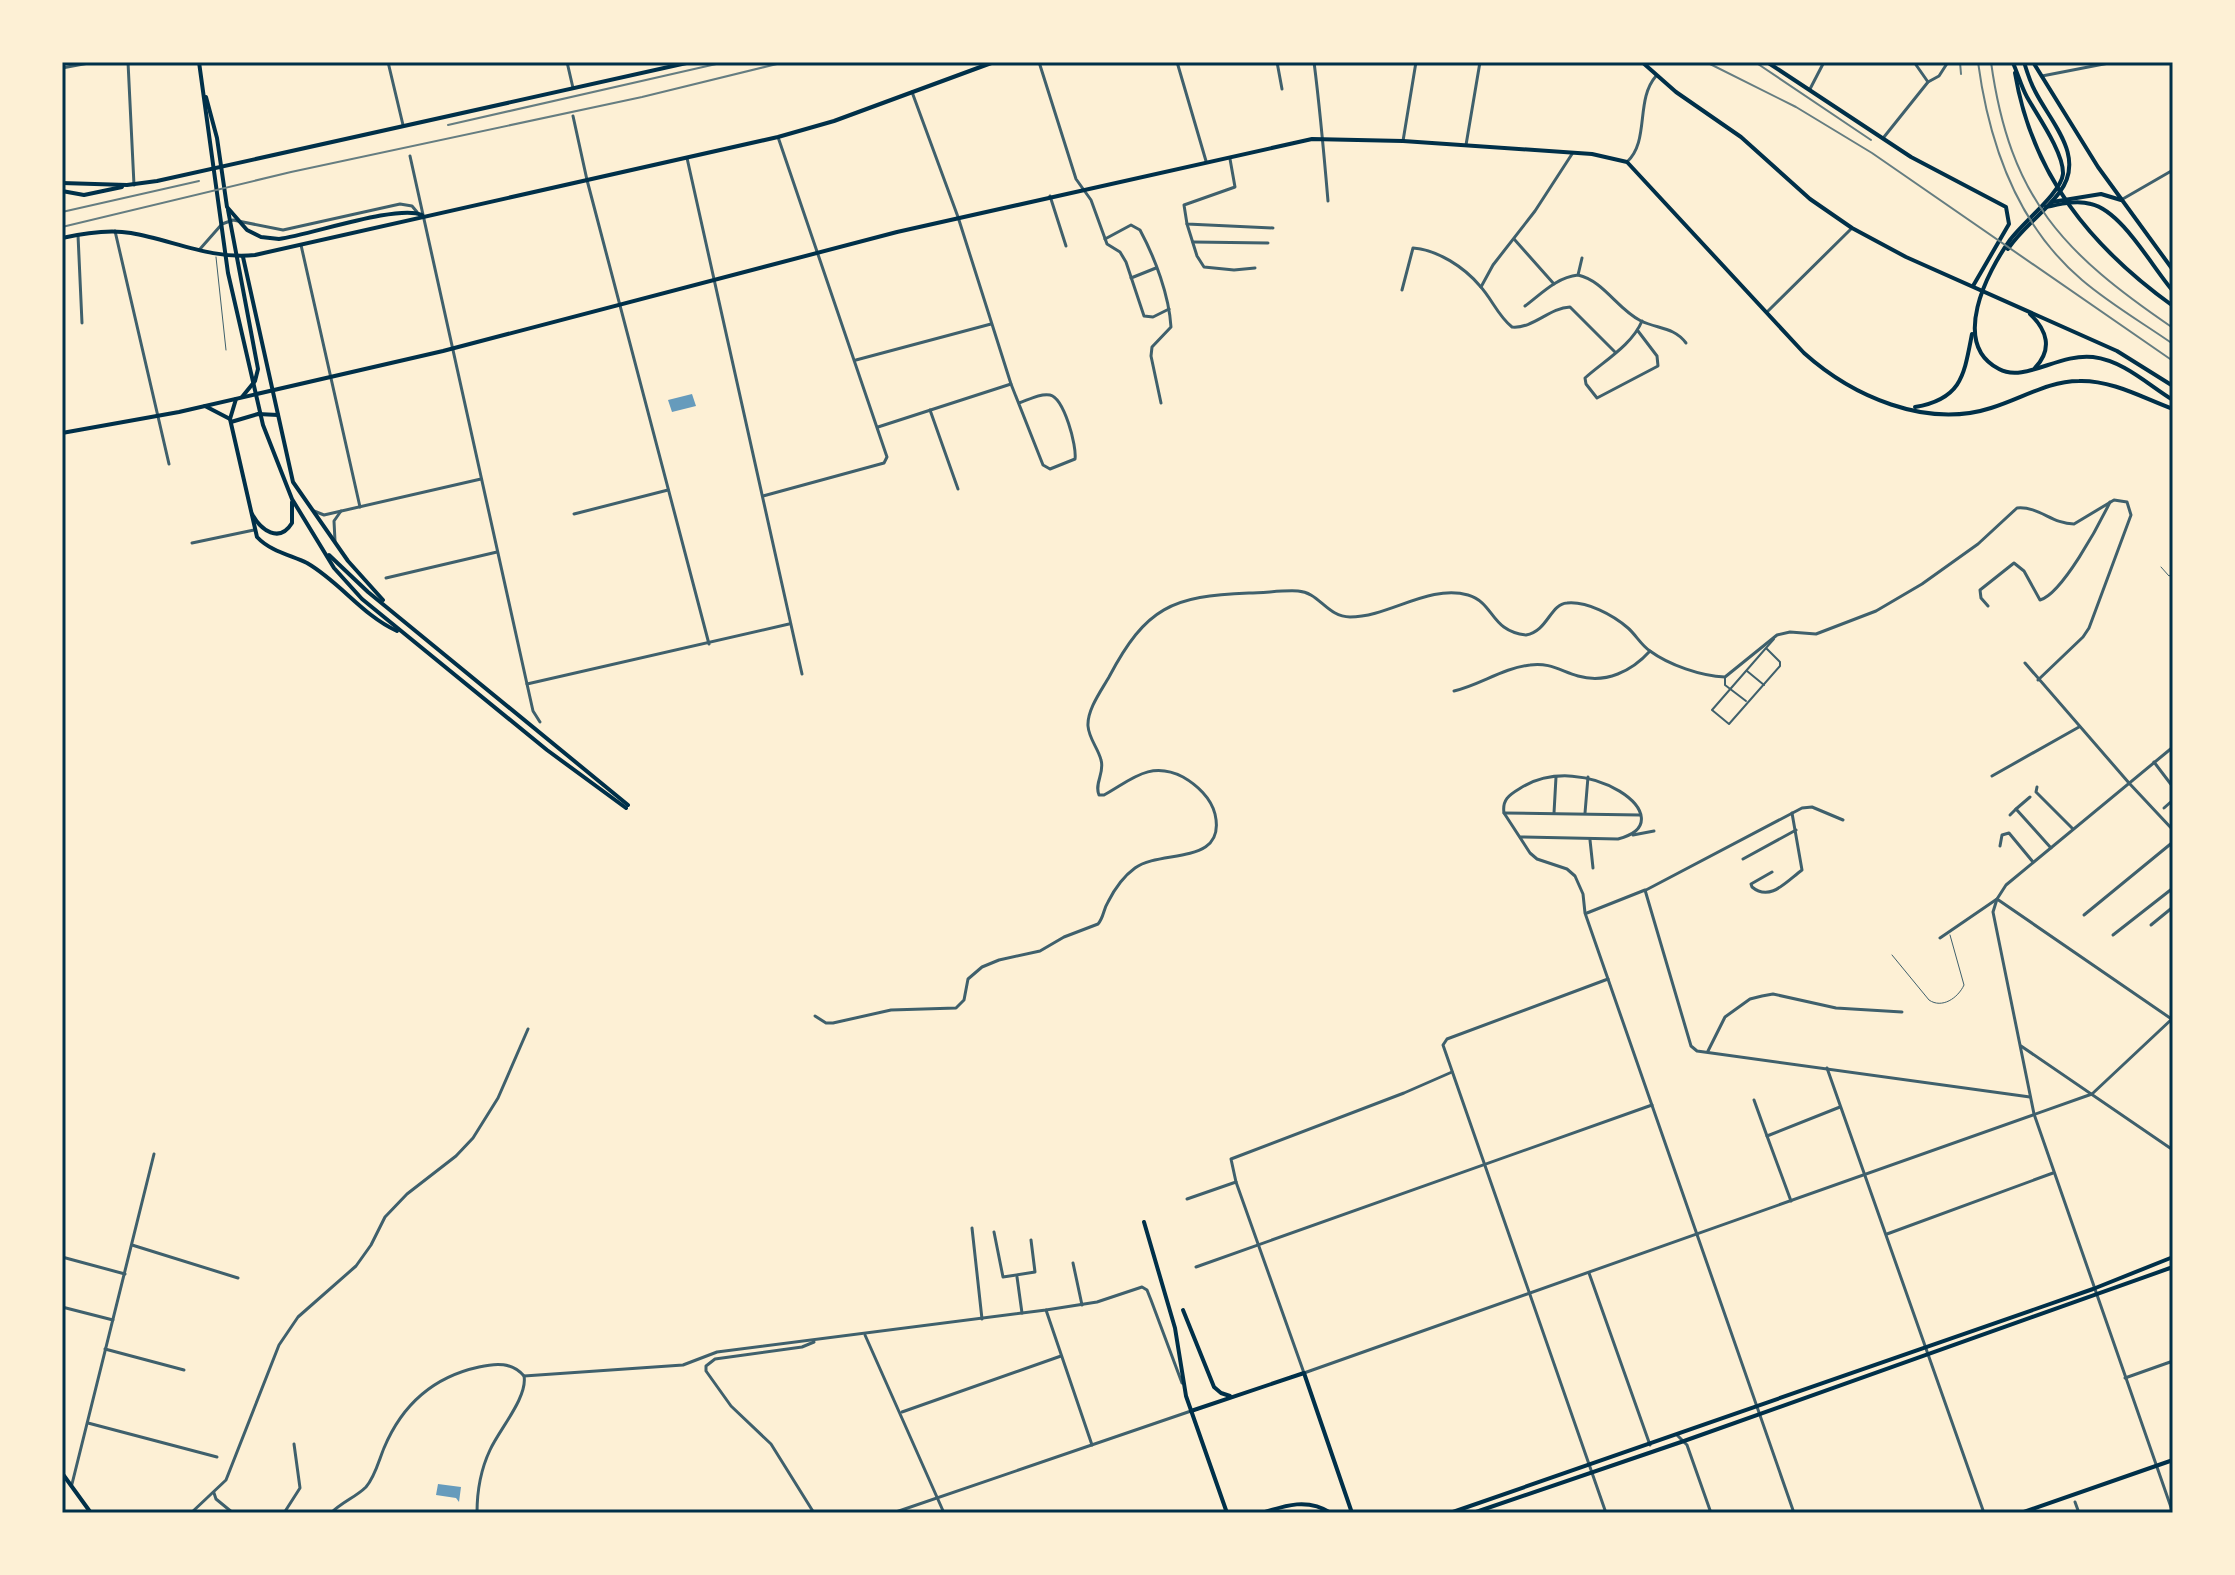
<svg xmlns="http://www.w3.org/2000/svg" width="2235" height="1575" font-family="Figtree,sans-serif">
<style>
.water{fill:#669bbc}
.lines{fill:none;stroke-linecap:round;stroke-linejoin:round}
.service{stroke:#3f606c;stroke-width:1}
.pedestrian{stroke:#3f606c;stroke-width:2}
.minor{stroke:#3f606c;stroke-width:3}
.tertiary{stroke:#3f606c;stroke-width:3}
.secondary{stroke:#003049;stroke-width:4}
.primary{stroke:#003049;stroke-width:4}
.rail{stroke:#657d81;stroke-width:2}
.neatline{fill:none;stroke:#003049;stroke-width:3}
</style>
<rect width="100%" height="100%" fill="#fdf0d5"/>
<g class="water">
<path d="M 692,394 L 696,406 L 672,412 L 668,400 Z"/>
<path d="M 438,1484 L 461,1487 L 459,1502 L 456,1498 L 436,1495 Z"/>
</g>
<g class="lines">
<g class="service">
<path d="M 216,257 L 226,350"/>
<path d="M 2161,567 L 2169,576 L 2173,574"/>
<path d="M 1892,955 L 1929,1000 C 1942,1009 1958,998 1964,985 L 1950,935"/>
</g>
<g class="pedestrian">
<path d="M 1766,648 L 1780,662 L 1780,666 L 1729,724 L 1712,710 L 1766,648 L 1774,639"/>
<path d="M 1747,671 L 1764,685"/>
<path d="M 1725,678 L 1725,685 L 1746,701"/>
</g>
<g class="minor">
<path d="M 128,62 L 134,185"/>
<path d="M 1039,62 L 1076,179 L 1091,200 L 1107,244 L 1120,252 L 1126,262 L 1144,316 L 1153,317 L 1169,309"/>
<path d="M 1177,62 L 1206,161"/>
<path d="M 1277,62 L 1282,89"/>
<path d="M 1314,62 C 1320,109 1324,154 1328,201"/>
<path d="M 1914,62 L 1928,82"/>
<path d="M 1847,63 L 1847,62"/>
<path d="M 62,68 L 94,62"/>
<path d="M 2042,76 L 2114,62"/>
<path d="M 1810,89 L 1824,62"/>
<path d="M 912,92 L 958,217 L 1011,384 L 1043,465 L 1050,469 L 1075,459 C 1077,446 1064,398 1050,395 C 1040,393 1028,400 1019,403"/>
<path d="M 573,116 L 587,180 L 709,644"/>
<path d="M 1884,137 L 1928,82 L 1939,76 L 1948,62"/>
<path d="M 1403,141 L 1416,62"/>
<path d="M 1466,145 L 1480,62"/>
<path d="M 410,156 L 527,684 L 533,711 L 540,722"/>
<path d="M 687,158 L 802,674"/>
<path d="M 1230,159 L 1235,187 L 1184,205 L 1187,224 L 1273,228"/>
<path d="M 1627,162 C 1650,141 1635,100 1656,76"/>
<path d="M 1050,196 L 1066,246"/>
<path d="M 2121,200 L 2173,170"/>
<path d="M 1187,224 L 1197,256 L 1204,267 L 1234,270 L 1255,268"/>
<path d="M 115,231 L 169,464"/>
<path d="M 78,235 L 82,323"/>
<path d="M 1105,239 L 1131,225 L 1140,230 C 1155,258 1169,295 1171,327 L 1152,347 L 1151,356 L 1161,403"/>
<path d="M 1514,239 L 1554,284"/>
<path d="M 1193,242 L 1268,243"/>
<path d="M 301,245 L 360,507"/>
<path d="M 200,249 L 222,224 L 233,220 L 283,230 L 400,204 L 412,206 L 417,212"/>
<path d="M 1578,275 C 1604,281 1617,309 1641,321 C 1658,329 1674,327 1686,343"/>
<path d="M 1131,278 L 1156,268"/>
<path d="M 1481,287 L 1493,265 L 1535,211 L 1572,154"/>
<path d="M 1402,290 L 1413,248 C 1438,250 1464,267 1480,286 C 1492,299 1498,316 1512,327 C 1533,329 1549,308 1570,307 L 1615,352"/>
<path d="M 1525,306 C 1541,294 1557,277 1578,275 L 1582,258"/>
<path d="M 1767,312 L 1852,228"/>
<path d="M 1638,331 L 1657,356 L 1658,366 L 1597,398 L 1586,384 L 1585,378 C 1604,361 1632,345 1642,321"/>
<path d="M 856,360 L 991,324"/>
<path d="M 930,410 L 958,489"/>
<path d="M 878,427 L 1011,384"/>
<path d="M 763,496 L 884,463 L 887,457 L 778,137"/>
<path d="M 314,511 L 324,515 L 481,479"/>
<path d="M 574,514 L 668,490"/>
<path d="M 335,541 L 334,521 L 341,511"/>
<path d="M 192,543 L 254,530"/>
<path d="M 386,578 L 497,552"/>
<path d="M 1988,606 L 1981,598 L 1980,590 L 2014,563 L 2024,571 L 2040,600 C 2062,594 2099,525 2110,502"/>
<path d="M 2025,663 L 2129,783 L 2173,830"/>
<path d="M 527,684 L 789,624"/>
<path d="M 1454,691 C 1480,685 1503,668 1530,665 C 1549,662 1561,671 1578,676 C 1606,684 1632,671 1650,651"/>
<path d="M 2154,762 L 2173,787"/>
<path d="M 1992,776 L 2079,727"/>
<path d="M 2037,787 L 2036,792 L 2073,829"/>
<path d="M 2030,797 L 2016,809 L 2051,848"/>
<path d="M 2164,808 L 2173,800"/>
<path d="M 1504,813 L 1640,815"/>
<path d="M 1554,813 L 1556,777"/>
<path d="M 1585,813 L 1588,777"/>
<path d="M 2010,815 L 2016,809"/>
<path d="M 1633,835 L 1654,831"/>
<path d="M 1521,837 L 1618,839 C 1688,821 1585,746 1519,789 C 1509,795 1502,800 1504,813 L 1530,853 L 1537,859 L 1567,869 L 1575,876 L 1583,894 L 1585,913 L 1794,1513"/>
<path d="M 1590,840 L 1593,868"/>
<path d="M 2000,846 L 2002,835 L 2009,833 L 2033,862"/>
<path d="M 1743,859 L 1796,830"/>
<path d="M 1772,872 L 1751,884 L 1752,887 C 1770,902 1786,882 1802,870 L 1792,813"/>
<path d="M 1646,890 L 1802,808 L 1812,807 L 1843,820"/>
<path d="M 1587,913 L 1645,890 L 1691,1046 L 1697,1051 L 2030,1097"/>
<path d="M 2084,915 L 2173,842"/>
<path d="M 2151,925 L 2173,907"/>
<path d="M 2113,935 L 2173,888"/>
<path d="M 1940,938 L 1997,899 L 2173,1020"/>
<path d="M 815,1016 L 826,1023 L 833,1023 L 891,1010 L 956,1008 L 964,1000 L 968,979 L 982,967 L 999,960 L 1040,951 L 1064,937 L 1098,924 C 1104,917 1103,910 1108,902 C 1114,890 1124,876 1135,868 C 1161,849 1227,866 1215,814 C 1211,798 1197,785 1183,777 C 1150,760 1131,780 1104,795 L 1099,795 C 1094,783 1105,773 1101,760 C 1098,748 1089,739 1088,726 C 1087,710 1101,691 1109,677 C 1146,607 1172,596 1249,593 C 1265,593 1282,590 1298,591 C 1319,592 1327,617 1350,617 C 1389,617 1429,584 1468,595 C 1495,603 1490,631 1526,635 C 1548,631 1550,604 1567,603 C 1587,601 1613,615 1628,628 C 1636,635 1641,645 1650,651 C 1669,665 1701,676 1725,677 L 1777,635 L 1790,632 L 1816,634 L 1876,611 L 1922,584 L 1978,544 L 2017,508 C 2039,506 2052,524 2074,524 L 2114,500 L 2127,502 L 2131,515 L 2089,628 L 2083,637 L 2038,680"/>
<path d="M 2021,1046 L 2173,1150"/>
<path d="M 1708,1051 L 1725,1017 L 1750,999 L 1762,996 L 1773,994 L 1836,1008 L 1902,1012"/>
<path d="M 1827,1068 L 1984,1513"/>
<path d="M 1754,1100 L 1767,1136"/>
<path d="M 1187,1199 L 1236,1182"/>
<path d="M 1791,1201 L 1767,1136 L 1840,1107"/>
<path d="M 972,1228 L 982,1319"/>
<path d="M 994,1232 L 1003,1277 L 1035,1272 L 1031,1240"/>
<path d="M 1887,1234 L 2053,1173"/>
<path d="M 132,1245 L 238,1278"/>
<path d="M 62,1257 L 125,1274"/>
<path d="M 1073,1263 L 1082,1305"/>
<path d="M 1196,1267 L 1652,1105"/>
<path d="M 1589,1273 L 1650,1445"/>
<path d="M 1017,1277 L 1022,1313"/>
<path d="M 62,1307 L 113,1320"/>
<path d="M 1046,1310 L 1092,1445"/>
<path d="M 865,1335 L 944,1513"/>
<path d="M 814,1342 L 802,1347 L 715,1359 L 706,1366 L 706,1371 L 731,1406 L 771,1444 L 814,1513"/>
<path d="M 105,1349 L 184,1370"/>
<path d="M 1304,1373 L 1236,1182 L 1231,1159 L 1404,1093 L 1452,1072"/>
<path d="M 524,1376 L 683,1365 L 717,1352 L 1046,1310 L 1097,1302 L 1142,1287 L 1147,1290 L 1151,1300 L 1182,1383"/>
<path d="M 2125,1378 L 2173,1361"/>
<path d="M 902,1412 L 1061,1356"/>
<path d="M 88,1423 L 217,1457"/>
<path d="M 1677,1435 L 1687,1445 L 1711,1513"/>
<path d="M 72,1484 L 154,1154"/>
<path d="M 214,1493 L 216,1499 L 233,1513"/>
<path d="M 2075,1502 L 2079,1513"/>
<path d="M 191,1513 L 226,1480 L 279,1345 L 298,1317 L 356,1266 L 371,1245 L 385,1217 L 407,1194 L 456,1156 L 473,1138 L 498,1098 L 528,1029"/>
<path d="M 284,1513 L 300,1488 L 294,1444"/>
<path d="M 331,1513 C 342,1502 356,1497 366,1487 C 375,1477 379,1460 384,1448 C 402,1405 433,1377 479,1367 C 496,1363 512,1362 524,1376 C 528,1397 499,1430 490,1450 C 481,1469 477,1492 477,1513"/>
<path d="M 893,1513 L 1191,1411"/>
<path d="M 1606,1513 L 1443,1045 L 1447,1039 L 1608,979"/>
</g>
<g class="tertiary">
<path d="M 388,62 L 403,125"/>
<path d="M 567,62 L 573,88"/>
<path d="M 1304,1373 L 2092,1094 L 2173,1018"/>
<path d="M 2173,1513 L 2034,1114 L 1993,912 L 1997,899 L 2006,885 L 2173,747"/>
</g>
<g class="secondary">
<path d="M 1767,62 L 1911,157 L 2006,207 L 2009,224 L 1973,286"/>
<path d="M 62,183 L 127,185 L 157,181 L 691,62"/>
<path d="M 62,191 L 84,195 L 122,187"/>
<path d="M 62,1473 L 91,1513"/>
</g>
<g class="primary">
<path d="M 199,62 L 228,273 L 263,425 L 292,499 L 334,568 L 362,599 L 547,750 L 626,808"/>
<path d="M 1642,62 L 1676,92 L 1741,137 L 1810,199 L 1852,228 L 1906,257 L 2117,351 L 2173,386"/>
<path d="M 2033,62 L 2098,167 L 2173,270"/>
<path d="M 2013,63 C 2018,74 2021,86 2027,97 C 2037,115 2064,153 2063,174 C 2061,193 2022,223 2010,240 C 1987,272 1950,344 1999,369 C 2024,383 2059,353 2093,357 C 2124,361 2147,384 2173,400"/>
<path d="M 2015,73 C 2032,175 2091,247 2173,306"/>
<path d="M 206,97 L 217,138 L 227,207 L 247,230 L 261,237 L 279,239 C 310,235 398,204 422,215"/>
<path d="M 2052,202 L 2101,194 L 2121,200"/>
<path d="M 2046,207 C 2061,204 2076,200 2091,204 C 2122,211 2152,267 2173,291"/>
<path d="M 228,210 L 258,369 L 255,381 L 242,397"/>
<path d="M 62,238 C 84,233 109,229 131,233 C 172,240 212,260 255,255 L 778,137 L 834,121 L 994,62"/>
<path d="M 2008,249 C 2022,228 2044,213 2059,193 C 2087,157 2051,123 2035,91 C 2030,82 2027,72 2024,62"/>
<path d="M 243,257 L 293,482 L 348,561 L 383,600"/>
<path d="M 2030,314 C 2047,330 2053,349 2035,368"/>
<path d="M 236,399 L 230,419 L 257,537 C 270,551 290,555 307,563 C 340,582 362,615 397,631"/>
<path d="M 205,406 L 230,419"/>
<path d="M 1915,407 C 1962,399 1964,375 1972,334"/>
<path d="M 231,422 L 258,414 L 278,415"/>
<path d="M 62,433 L 179,412 L 443,351 L 897,232 L 1312,139 L 1403,141 L 1592,154 L 1627,162 L 1804,353 C 1852,396 1926,429 1991,408 C 2021,399 2048,381 2079,381 C 2112,380 2143,398 2173,409"/>
<path d="M 252,514 C 261,530 279,544 292,523 L 292,502"/>
<path d="M 329,555 L 368,592 L 628,805"/>
<path d="M 1144,1222 L 1175,1328 L 1186,1396 L 1227,1513"/>
<path d="M 1183,1310 L 1214,1387 L 1221,1393 L 1230,1396"/>
<path d="M 1191,1411 L 1304,1373 L 1352,1513"/>
<path d="M 1262,1513 C 1286,1505 1308,1498 1331,1513"/>
<path d="M 1450,1513 L 2093,1289 L 2173,1257"/>
<path d="M 1473,1513 L 1684,1441 L 2173,1267"/>
<path d="M 2021,1513 L 2173,1460"/>
</g>
<g class="rail">
<path d="M 1706,62 L 1796,107 L 1872,153 L 2173,361"/>
<path d="M 1755,62 L 1871,140"/>
<path d="M 1960,62 L 1961,74"/>
<path d="M 1978,62 C 1989,144 2017,225 2082,280 C 2110,304 2143,323 2173,344"/>
<path d="M 1991,62 C 2010,199 2063,253 2173,328"/>
<path d="M 448,125 L 725,62"/>
<path d="M 62,212 L 199,181"/>
<path d="M 62,227 L 291,172 L 642,97 L 785,62"/>
</g>
</g>
<rect width="2235" height="1575" fill="none" stroke="#fdf0d5" stroke-width="128"/>
<rect x="64" y="64" width="2107" height="1447" class="neatline"/>
</svg>
